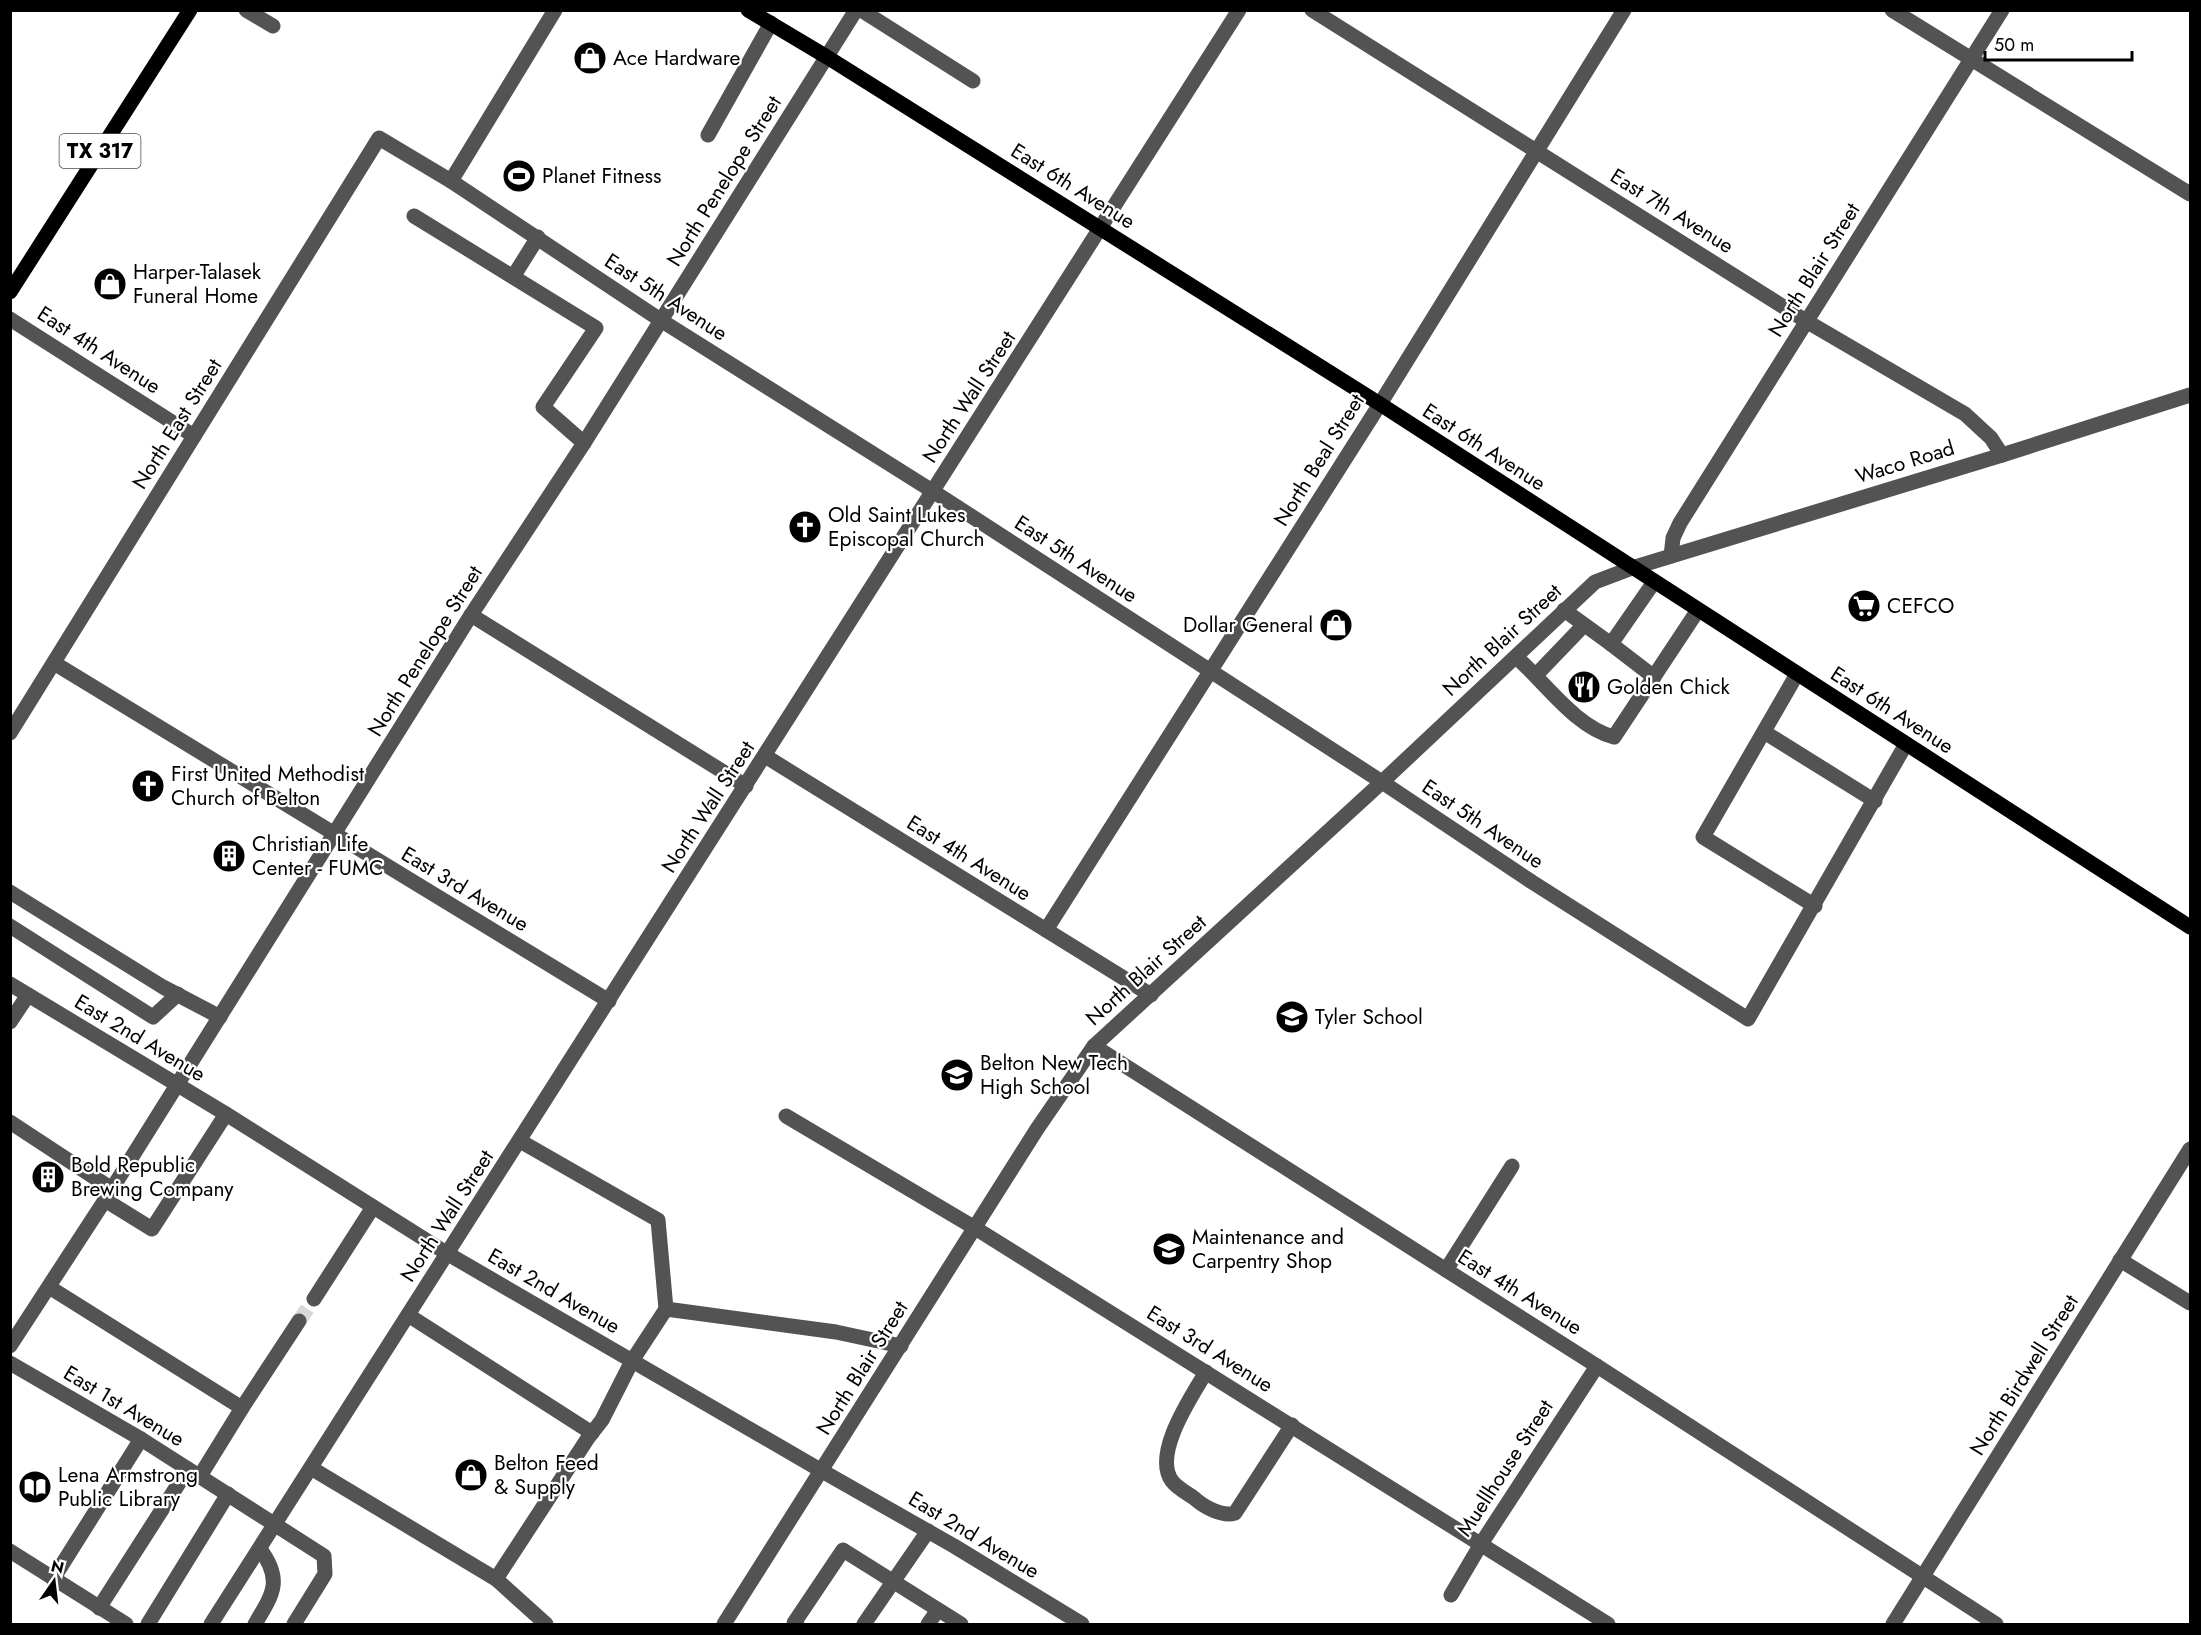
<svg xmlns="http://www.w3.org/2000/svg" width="2201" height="1635" font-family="Jost,sans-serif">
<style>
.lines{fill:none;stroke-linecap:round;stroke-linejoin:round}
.minor-tunnel{stroke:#d9d9d9;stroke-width:15;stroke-dasharray:15 8;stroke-linecap:butt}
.minor{stroke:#535353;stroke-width:15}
.major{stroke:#000;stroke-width:15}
.labels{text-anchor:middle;stroke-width:4.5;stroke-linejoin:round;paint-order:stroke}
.shield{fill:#fff;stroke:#4c4c4c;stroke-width:1.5}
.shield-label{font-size:20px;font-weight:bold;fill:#000}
.poi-label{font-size:21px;fill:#000;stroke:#fff;text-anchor:start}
.street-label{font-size:21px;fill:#000;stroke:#fff}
</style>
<rect width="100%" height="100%" fill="#fff"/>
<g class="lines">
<path class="minor-tunnel" d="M 299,1321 L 314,1299"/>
<g class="minor">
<path d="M 246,10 L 273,26"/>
<path d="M 861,10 L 973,81"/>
<path d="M 1312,10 L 1806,321 L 1965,414 L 1991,438 L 2002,455"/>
<path d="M 1892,10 L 2190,194"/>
<path d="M 708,135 L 771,23"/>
<path d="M 451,181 L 555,10"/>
<path d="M 414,216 L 596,328 L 543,407 L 584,443"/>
<path d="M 513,277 L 538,237"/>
<path d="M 10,319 L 194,436"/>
<path d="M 1671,556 L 1673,538 L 1680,523 L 2002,10"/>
<path d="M 1564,610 L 1611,644"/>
<path d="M 471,615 L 746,786"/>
<path d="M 1516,657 C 1545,682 1575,727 1614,737 L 1698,610"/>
<path d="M 54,663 L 609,1001"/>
<path d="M 1797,674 L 1703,837 L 1815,906"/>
<path d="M 1536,675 L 1584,625"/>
<path d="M 1654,677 L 1611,644 L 1654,582"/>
<path d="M 1764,732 L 1875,801"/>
<path d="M 10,733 L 379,138 L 451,181 L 662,321 L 934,492 L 1382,782 L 1532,882 L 1748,1019 L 1906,744"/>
<path d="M 765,756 L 1151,995"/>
<path d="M 10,892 L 163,987 L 220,1017"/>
<path d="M 10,926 L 153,1017 L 178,994"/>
<path d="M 1046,930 L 1380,404 L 1624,10"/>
<path d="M 10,984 L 226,1114 L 448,1254 L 822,1471 L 954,1546 L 1082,1624"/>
<path d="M 10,1022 L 28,995"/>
<path d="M 1094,1046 L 1597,1366 L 1996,1624"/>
<path d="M 786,1116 L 975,1228 L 1608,1624"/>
<path d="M 10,1122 L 112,1189"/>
<path d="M 520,1141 L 658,1220 L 666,1309"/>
<path d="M 105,1200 L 152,1229 L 226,1114"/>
<path d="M 2120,1260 L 2190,1303"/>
<path d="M 1446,1270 L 1512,1166"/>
<path d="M 49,1287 L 242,1408 L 200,1476"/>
<path d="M 314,1299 L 373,1207"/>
<path d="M 408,1315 L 592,1433"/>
<path d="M 10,1346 L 105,1200 L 471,615 L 584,443 L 856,10"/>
<path d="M 10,1363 L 141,1439 L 324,1556 L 325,1574 L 294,1624"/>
<path d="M 1206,1372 C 1192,1396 1152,1454 1172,1481 C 1177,1488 1187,1493 1194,1498 C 1204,1507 1222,1517 1235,1513 L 1292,1425"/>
<path d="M 242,1408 L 299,1321"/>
<path d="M 311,1468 L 496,1579 L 588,1438 L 602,1420 L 632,1361 L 666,1309 L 836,1332 L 901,1346"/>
<path d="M 10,1551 L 126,1624"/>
<path d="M 53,1579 L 141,1439"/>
<path d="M 496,1579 L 546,1624"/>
<path d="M 1451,1595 L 1481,1544 L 1597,1366"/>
<path d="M 99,1608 L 188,1469"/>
<path d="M 148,1624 L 228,1494"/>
<path d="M 211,1624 L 1239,10"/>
<path d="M 255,1624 C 273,1594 283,1580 260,1549"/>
<path d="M 724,1624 L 1037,1129 L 1094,1046 L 1382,782 L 1595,582 L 1632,568 L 2002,455 L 2190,395"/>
<path d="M 797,1624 L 794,1623 L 843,1550 L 961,1624"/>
<path d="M 864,1624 L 928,1531"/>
<path d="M 928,1624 L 938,1610"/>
<path d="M 1893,1624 L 2190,1149"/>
</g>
<g class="major">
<path d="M 748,10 L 827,57 L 1380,404 L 2190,927"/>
<path d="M 10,292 L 190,10"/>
</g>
</g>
<defs>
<g id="shop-disc" transform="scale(1.725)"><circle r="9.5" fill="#000" stroke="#fff"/><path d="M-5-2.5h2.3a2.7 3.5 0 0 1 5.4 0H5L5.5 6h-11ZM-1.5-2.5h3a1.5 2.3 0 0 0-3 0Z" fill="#fff"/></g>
<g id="stadium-disc" transform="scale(1.725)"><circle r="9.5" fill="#000" stroke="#fff"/><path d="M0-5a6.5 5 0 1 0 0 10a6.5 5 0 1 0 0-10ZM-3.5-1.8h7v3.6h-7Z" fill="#fff"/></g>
<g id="church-disc" transform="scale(1.725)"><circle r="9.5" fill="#000" stroke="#fff"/><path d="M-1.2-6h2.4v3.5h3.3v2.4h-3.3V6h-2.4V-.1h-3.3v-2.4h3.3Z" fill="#fff"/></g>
<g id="supermarket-disc" transform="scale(1.725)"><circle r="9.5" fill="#000" stroke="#fff"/><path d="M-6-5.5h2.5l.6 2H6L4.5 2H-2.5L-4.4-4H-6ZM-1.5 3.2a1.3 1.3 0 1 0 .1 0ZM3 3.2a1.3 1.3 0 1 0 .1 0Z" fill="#fff"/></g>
<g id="restaurant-disc" transform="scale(1.725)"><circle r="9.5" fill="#000" stroke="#fff"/><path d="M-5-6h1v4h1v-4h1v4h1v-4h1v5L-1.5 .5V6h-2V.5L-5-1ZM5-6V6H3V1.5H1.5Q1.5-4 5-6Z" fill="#fff"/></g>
<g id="building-disc" transform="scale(1.725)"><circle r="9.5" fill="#000" stroke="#fff"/><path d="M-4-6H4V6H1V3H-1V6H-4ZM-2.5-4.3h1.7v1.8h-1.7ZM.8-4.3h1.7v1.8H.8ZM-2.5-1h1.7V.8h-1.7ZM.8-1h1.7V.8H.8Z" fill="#fff"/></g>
<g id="school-disc" transform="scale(1.725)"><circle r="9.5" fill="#000" stroke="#fff"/><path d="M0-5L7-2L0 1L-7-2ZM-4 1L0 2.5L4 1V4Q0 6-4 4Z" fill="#fff"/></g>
<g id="library-disc" transform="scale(1.725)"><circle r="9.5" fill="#000" stroke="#fff"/><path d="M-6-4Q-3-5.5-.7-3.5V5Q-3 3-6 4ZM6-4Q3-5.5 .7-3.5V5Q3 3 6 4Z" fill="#fff"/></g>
</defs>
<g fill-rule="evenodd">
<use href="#shop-disc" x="590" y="58"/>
<use href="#stadium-disc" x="519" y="176"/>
<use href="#shop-disc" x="110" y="284"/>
<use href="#church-disc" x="805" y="527"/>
<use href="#supermarket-disc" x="1864" y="606"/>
<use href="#shop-disc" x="1336" y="625"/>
<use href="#restaurant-disc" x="1584" y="687"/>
<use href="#church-disc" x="148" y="786"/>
<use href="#building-disc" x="229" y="856"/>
<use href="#school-disc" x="1292" y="1017"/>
<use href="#school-disc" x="957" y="1075"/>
<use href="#building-disc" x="48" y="1177"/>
<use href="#school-disc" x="1169" y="1249"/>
<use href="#shop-disc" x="471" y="1475"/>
<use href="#library-disc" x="35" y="1487"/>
</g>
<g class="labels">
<rect class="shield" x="59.5" y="134" width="81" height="34" rx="4.5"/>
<g class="shield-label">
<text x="100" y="158">TX 317</text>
</g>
<g class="poi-label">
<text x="613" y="65">Ace Hardware</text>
<text x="542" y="183">Planet Fitness</text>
<text x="133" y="279">Harper-Talasek<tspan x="133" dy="24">Funeral Home</tspan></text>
<text x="828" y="522">Old Saint Lukes<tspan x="828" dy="24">Episcopal Church</tspan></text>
<text x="1887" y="613">CEFCO</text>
<text x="1313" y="632" text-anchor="end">Dollar General</text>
<text x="1607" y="694">Golden Chick</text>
<text x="171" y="781">First United Methodist<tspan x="171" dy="24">Church of Belton</tspan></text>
<text x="252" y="851">Christian Life<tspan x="252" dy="24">Center - FUMC</tspan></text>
<text x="1315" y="1024">Tyler School</text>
<text x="980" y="1070">Belton New Tech<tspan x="980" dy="24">High School</tspan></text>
<text x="71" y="1172">Bold Republic<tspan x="71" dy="24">Brewing Company</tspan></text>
<text x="1192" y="1244">Maintenance and<tspan x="1192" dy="24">Carpentry Shop</tspan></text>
<text x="494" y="1470">Belton Feed<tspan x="494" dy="24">&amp; Supply</tspan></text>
<text x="58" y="1482">Lena Armstrong<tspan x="58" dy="24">Public Library</tspan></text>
</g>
<g class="street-label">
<text transform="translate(724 181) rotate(-58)" y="7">North Penelope Street</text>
<text transform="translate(1073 186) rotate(32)" y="7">East 6th Avenue</text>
<text transform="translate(1672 211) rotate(32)" y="7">East 7th Avenue</text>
<text transform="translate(1814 270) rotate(-58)" y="7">North Blair Street</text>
<text transform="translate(666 297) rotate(33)" y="7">East 5th Avenue</text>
<text transform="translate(99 350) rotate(33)" y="7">East 4th Avenue</text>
<text transform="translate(969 397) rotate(-57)" y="7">North Wall Street</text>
<text transform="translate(177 424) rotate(-58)" y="7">North East Street</text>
<text transform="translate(1484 447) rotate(33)" y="7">East 6th Avenue</text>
<text transform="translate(1319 460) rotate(-58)" y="7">North Beal Street</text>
<text transform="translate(1905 462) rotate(-17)" y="7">Waco Road</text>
<text transform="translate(1076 559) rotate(33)" y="7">East 5th Avenue</text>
<text transform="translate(1502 640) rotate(-43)" y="7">North Blair Street</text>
<text transform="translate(425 651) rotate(-58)" y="7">North Penelope Street</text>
<text transform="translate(1892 710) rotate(33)" y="7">East 6th Avenue</text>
<text transform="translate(708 807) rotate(-57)" y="7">North Wall Street</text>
<text transform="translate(1483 824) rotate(34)" y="7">East 5th Avenue</text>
<text transform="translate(969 858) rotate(32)" y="7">East 4th Avenue</text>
<text transform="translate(465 889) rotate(31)" y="7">East 3rd Avenue</text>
<text transform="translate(1146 970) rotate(-42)" y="7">North Blair Street</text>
<text transform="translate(140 1038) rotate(31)" y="7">East 2nd Avenue</text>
<text transform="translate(447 1216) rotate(-57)" y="7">North Wall Street</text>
<text transform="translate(554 1291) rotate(30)" y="7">East 2nd Avenue</text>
<text transform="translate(1520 1292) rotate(32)" y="7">East 4th Avenue</text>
<text transform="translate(1210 1349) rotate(32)" y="7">East 3rd Avenue</text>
<text transform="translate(862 1368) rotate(-58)" y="7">North Blair Street</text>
<text transform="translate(2024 1375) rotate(-58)" y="7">North Birdwell Street</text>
<text transform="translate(124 1406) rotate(31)" y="7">East 1st Avenue</text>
<text transform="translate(1505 1468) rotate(-57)" y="7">Muellhouse Street</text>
<text transform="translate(974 1535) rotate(31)" y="7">East 2nd Avenue</text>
</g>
</g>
<rect width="2201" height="1635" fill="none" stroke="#000000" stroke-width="24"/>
<g transform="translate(54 1581) rotate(14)" stroke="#ffffff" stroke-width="4.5" paint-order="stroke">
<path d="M0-4.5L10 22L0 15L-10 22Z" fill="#000000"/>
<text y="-9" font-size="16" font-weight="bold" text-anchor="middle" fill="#000000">N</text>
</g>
<path d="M1985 51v9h147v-9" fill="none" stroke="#000000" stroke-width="3"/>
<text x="1994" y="51" font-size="18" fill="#000000" stroke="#ffffff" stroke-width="4.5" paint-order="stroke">50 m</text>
</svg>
